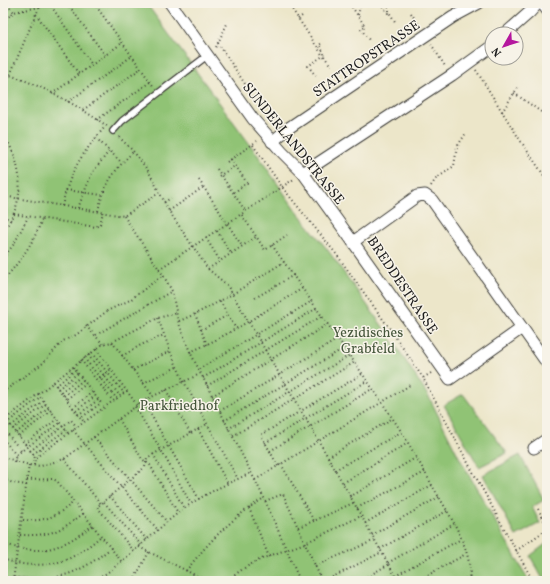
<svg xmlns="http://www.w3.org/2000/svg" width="550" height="584" font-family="Vollkorn,serif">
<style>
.green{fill:#90c374;stroke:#567048}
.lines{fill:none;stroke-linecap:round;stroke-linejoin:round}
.lane-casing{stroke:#3b3a36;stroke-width:8}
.street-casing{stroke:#3b3a36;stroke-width:13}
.path{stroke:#3b3a36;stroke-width:2;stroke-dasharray:1 3;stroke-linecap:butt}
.lane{stroke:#fff;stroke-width:5.5}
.street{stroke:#fff;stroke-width:11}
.labels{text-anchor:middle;stroke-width:3;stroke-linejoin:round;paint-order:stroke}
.street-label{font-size:14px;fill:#1c1c1c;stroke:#f7f3e8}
.park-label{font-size:14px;fill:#45563b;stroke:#f7f3e8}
</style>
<rect width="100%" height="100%" fill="#f7f3e8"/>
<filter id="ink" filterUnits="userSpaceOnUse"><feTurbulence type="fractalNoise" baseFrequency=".025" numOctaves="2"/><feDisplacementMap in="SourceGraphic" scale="8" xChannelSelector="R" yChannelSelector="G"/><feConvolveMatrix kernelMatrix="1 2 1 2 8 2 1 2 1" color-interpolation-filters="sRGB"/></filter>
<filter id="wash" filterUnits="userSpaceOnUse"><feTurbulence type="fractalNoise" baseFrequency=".012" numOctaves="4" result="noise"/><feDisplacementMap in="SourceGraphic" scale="16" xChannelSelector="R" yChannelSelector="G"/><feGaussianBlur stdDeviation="0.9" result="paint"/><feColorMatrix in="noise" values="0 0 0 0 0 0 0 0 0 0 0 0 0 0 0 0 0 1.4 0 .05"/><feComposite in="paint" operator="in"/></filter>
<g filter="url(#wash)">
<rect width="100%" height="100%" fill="#ece6c9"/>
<g class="green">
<path d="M 3,3 L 146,3 L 257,154 L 295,209 L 327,249 L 393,341 L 430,399 L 459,457 L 529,581 L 3,581 Z"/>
<path d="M 463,394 L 507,453 L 479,467 L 444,405 Z"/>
<path d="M 520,455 L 544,500 L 532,507 L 540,523 L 516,536 L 483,475 Z"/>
<path d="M 547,543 L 547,581 L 544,581 L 530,556 Z"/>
</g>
</g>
<g filter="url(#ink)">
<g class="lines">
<g class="lane-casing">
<path id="lane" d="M 113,131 L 122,121 L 208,55"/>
</g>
<g class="street-casing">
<g id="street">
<path d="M 170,3 L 253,119 L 282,152 L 303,173 L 353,242"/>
<path d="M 542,3 L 547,10"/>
<path d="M 505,34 L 530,12 L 538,3"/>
<path d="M 272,142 L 290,127 L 453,17 L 479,3"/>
<path d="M 303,173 L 452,75 L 492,46"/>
<path d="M 522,328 L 450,379 L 353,242 L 417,196 L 425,195 L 432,200 L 547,363"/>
<path d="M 534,448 L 547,439"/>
</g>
</g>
<g class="path">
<path d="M 31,3 L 39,6"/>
<path d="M 49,3 L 92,65"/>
<path d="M 67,3 L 105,55"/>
<path d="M 94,3 L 154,87"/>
<path d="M 288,3 L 323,56"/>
<path d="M 380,3 L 388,13 L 389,12 L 396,23"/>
<path d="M 386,3 L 389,7 L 389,12"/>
<path d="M 3,4 L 9,7 L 14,12"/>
<path d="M 352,7 L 365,26 L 361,29 L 369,40"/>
<path d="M 411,13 L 420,27"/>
<path d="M 36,14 L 79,74"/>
<path d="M 358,15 L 361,3"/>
<path d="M 298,19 L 302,16"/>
<path d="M 3,22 L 14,12 L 40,7"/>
<path d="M 218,43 L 249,90"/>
<path d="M 321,44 L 319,45 L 324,53 L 324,56 L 323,56"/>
<path d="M 431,44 L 445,66"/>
<path d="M 216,47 L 227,24"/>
<path d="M 324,56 L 331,66"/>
<path d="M 3,66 L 10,75 L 36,14 L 40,7 L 44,3"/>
<path d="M 476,70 L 520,140 L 547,180"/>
<path d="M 3,73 C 40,84 75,104 107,126"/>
<path d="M 316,76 L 308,66 L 323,56"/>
<path d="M 514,93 L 547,116"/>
<path d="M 52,94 L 122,43"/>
<path d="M 68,102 L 132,56"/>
<path d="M 83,110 L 140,69"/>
<path d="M 502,112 L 518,87"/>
<path d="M 97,120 L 150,82"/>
<path d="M 3,133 C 23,166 27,199 3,232"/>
<path d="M 119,137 L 134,152 L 149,172 L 169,211 L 208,269 L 227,285 L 328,457 L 398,581"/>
<path d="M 96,138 L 122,163"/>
<path d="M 253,145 L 282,187 L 337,255 L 390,329 L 423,378"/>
<path d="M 231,159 L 247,183 L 233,193"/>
<path d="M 3,162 L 6,179 L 5,196"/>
<path d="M 227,162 L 257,141"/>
<path d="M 217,169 L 246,212"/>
<path d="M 219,176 L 235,166"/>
<path d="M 199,180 L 242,246"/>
<path d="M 431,186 L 436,179 L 454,166 L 457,147 L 466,133"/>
<path d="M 66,190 L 102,195"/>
<path d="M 3,196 L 124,216 L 159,193"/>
<path d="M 164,202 L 171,198"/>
<path d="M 62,206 C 70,171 81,155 104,128"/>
<path d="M 78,208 L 92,173 L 110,150"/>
<path d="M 98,211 C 104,185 114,170 133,152"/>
<path d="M 169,211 L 205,186"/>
<path d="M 14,214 L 96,227 L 100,224 L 103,212"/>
<path d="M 242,215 L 265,250 L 287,235"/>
<path d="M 3,216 L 11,220"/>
<path d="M 124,216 L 163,275 L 172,291 L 178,321 L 190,352 L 264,498 L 300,581"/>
<path d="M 217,231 L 231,253"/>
<path d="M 206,238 L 220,261"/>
<path d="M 272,245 C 312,303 354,360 393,419 C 408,441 420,464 433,487 C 447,511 475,552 469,581"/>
<path d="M 3,258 L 14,244 L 28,217"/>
<path d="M 159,269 L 294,179"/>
<path d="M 208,269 L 256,237"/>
<path d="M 3,281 C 19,262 34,243 42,219"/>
<path d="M 255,298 L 294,275"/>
<path d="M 220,301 L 236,329"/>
<path d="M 195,314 L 207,345"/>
<path d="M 158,318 L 170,351 L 184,382 L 238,479"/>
<path d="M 179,321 C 216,306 250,283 284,262"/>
<path d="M 86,326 L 103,344"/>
<path d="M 201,330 L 228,315"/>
<path d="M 96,335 L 172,291"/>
<path d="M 112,342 L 153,396"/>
<path d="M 96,349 L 137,405"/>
<path d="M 190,352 C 230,335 266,310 303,288"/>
<path d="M 88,355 L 120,396"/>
<path d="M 122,356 L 141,345 L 164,335"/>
<path d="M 84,358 L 117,399"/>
<path d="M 81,360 L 113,401"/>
<path d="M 73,367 L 101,403 L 81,418"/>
<path d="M 199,369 L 312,301"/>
<path d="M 133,370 L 170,351"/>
<path d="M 431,373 L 423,378 L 467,461 L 533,581"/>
<path d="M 100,378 L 110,370"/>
<path d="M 203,378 L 317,308"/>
<path d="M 53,382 L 84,422"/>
<path d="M 143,383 L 177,367"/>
<path d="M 56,386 L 75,370"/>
<path d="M 207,386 L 322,316"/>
<path d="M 58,389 L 78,373"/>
<path d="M 166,390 L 190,433"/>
<path d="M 3,392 L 43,363 L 63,341 L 76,335 L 107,311 L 130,300 L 163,275"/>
<path d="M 61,392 L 80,377"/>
<path d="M 38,394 L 68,433"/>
<path d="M 64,396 L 83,380"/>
<path d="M 212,396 L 328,324"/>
<path d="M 67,399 L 86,384"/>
<path d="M 143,401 L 199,499"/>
<path d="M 135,407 L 161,450 L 191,504"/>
<path d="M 73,408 L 92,392"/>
<path d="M 76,411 L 95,396"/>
<path d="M 220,411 L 338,339"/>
<path d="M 78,415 L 98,400"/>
<path d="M 5,419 L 33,454 L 35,458"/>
<path d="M 119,419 L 142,459 L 150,465 L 178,513"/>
<path d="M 3,421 L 103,344 L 112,342 L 158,318 L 177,313"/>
<path d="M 224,421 L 344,348"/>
<path d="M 3,426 L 40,397"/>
<path d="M 11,426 L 43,401"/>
<path d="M 3,428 L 22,452"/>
<path d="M 13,429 L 46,404"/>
<path d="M 198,429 L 228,484"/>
<path d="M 228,429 L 350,355"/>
<path d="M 73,430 L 158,530"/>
<path d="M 16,433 L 49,408"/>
<path d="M 19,436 L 51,411"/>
<path d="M 233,436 L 355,362"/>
<path d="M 94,437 L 167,522"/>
<path d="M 3,439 L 16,455"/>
<path d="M 265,443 L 367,381"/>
<path d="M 25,444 L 57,419"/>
<path d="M 30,451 L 71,420 L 77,427"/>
<path d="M 270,451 L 372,389"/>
<path d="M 33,454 L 66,430"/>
<path d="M 153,454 L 184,508"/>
<path d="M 3,457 L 29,465 L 41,466 L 64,459 L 143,401 L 200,374"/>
<path d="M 328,457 L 393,418"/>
<path d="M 64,459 L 101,504"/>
<path d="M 14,462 L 16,455 L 60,423"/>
<path d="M 281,464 L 314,521 L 353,503"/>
<path d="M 34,465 L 35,458 L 124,393 L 91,352"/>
<path d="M 278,466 L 261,435 L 362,374"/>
<path d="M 335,470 L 401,432"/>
<path d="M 3,479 L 13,483 L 27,485"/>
<path d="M 27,480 L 53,479 L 57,481 L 122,562"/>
<path d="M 255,480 L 410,385"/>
<path d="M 343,483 L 408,443"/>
<path d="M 110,496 L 147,540"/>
<path d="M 350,497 L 417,457"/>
<path d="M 265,501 L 283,494 L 305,543 L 361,516"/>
<path d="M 104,502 L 141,545"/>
<path d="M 249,508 L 269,557"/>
<path d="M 357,508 L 425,472"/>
<path d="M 538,509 L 544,520 L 547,519"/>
<path d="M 23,520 C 47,522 56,516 74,502"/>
<path d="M 365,523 L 432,485"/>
<path d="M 298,527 L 314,521"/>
<path d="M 20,535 C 51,536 59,532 84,513"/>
<path d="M 372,535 L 439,497"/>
<path d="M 3,543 C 41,558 63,548 93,525"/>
<path d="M 139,547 L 207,581"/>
<path d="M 380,549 L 447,511"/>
<path d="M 134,551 L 97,507 L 145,467 L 147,458 L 207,424"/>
<path d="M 516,551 L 547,529"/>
<path d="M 3,559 C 23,567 50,567 70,558 C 82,552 92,544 101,536"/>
<path d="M 388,563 L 454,524"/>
<path d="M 315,566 L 375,540"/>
<path d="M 186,571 C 209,541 232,518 264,498"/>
<path d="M 104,576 L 107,581"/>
<path d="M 395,576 L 461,539"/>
<path d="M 14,578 C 58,581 76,576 111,548"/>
<path d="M 13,581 L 29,465"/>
<path d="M 95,581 C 126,561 150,535 178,513 C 200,496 226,484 251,473"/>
<path d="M 133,581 L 149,552"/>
<path d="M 229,581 C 247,560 280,553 305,543 L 322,581"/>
<path d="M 325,581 L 382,552"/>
<path d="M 360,581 L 389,564"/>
<path d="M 417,581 L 466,554"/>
<path d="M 462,581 L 470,576"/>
</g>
<use href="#lane" class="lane"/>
<use href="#street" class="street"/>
</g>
</g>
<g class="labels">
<g class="street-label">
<text transform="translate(366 58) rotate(-34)" y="5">STATTROPSTRASSE</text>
<text transform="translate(294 143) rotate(51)" y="5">SUNDERLANDSTRASSE</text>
<text transform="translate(403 285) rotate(56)" y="5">BREDDESTRASSE</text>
</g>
<g class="park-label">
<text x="368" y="337">Yezidisches<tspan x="368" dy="16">Grabfeld</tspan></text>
<text x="179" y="410">Parkfriedhof</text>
</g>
</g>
<rect width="550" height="584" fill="none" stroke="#f7f3e8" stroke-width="16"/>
<g transform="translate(504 46) rotate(231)"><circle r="19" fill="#f7f3e8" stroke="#9f9d96"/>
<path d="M0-3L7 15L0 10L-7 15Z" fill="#b5179e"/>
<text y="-6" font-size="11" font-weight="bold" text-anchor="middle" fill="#1c1c1c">N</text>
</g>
</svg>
